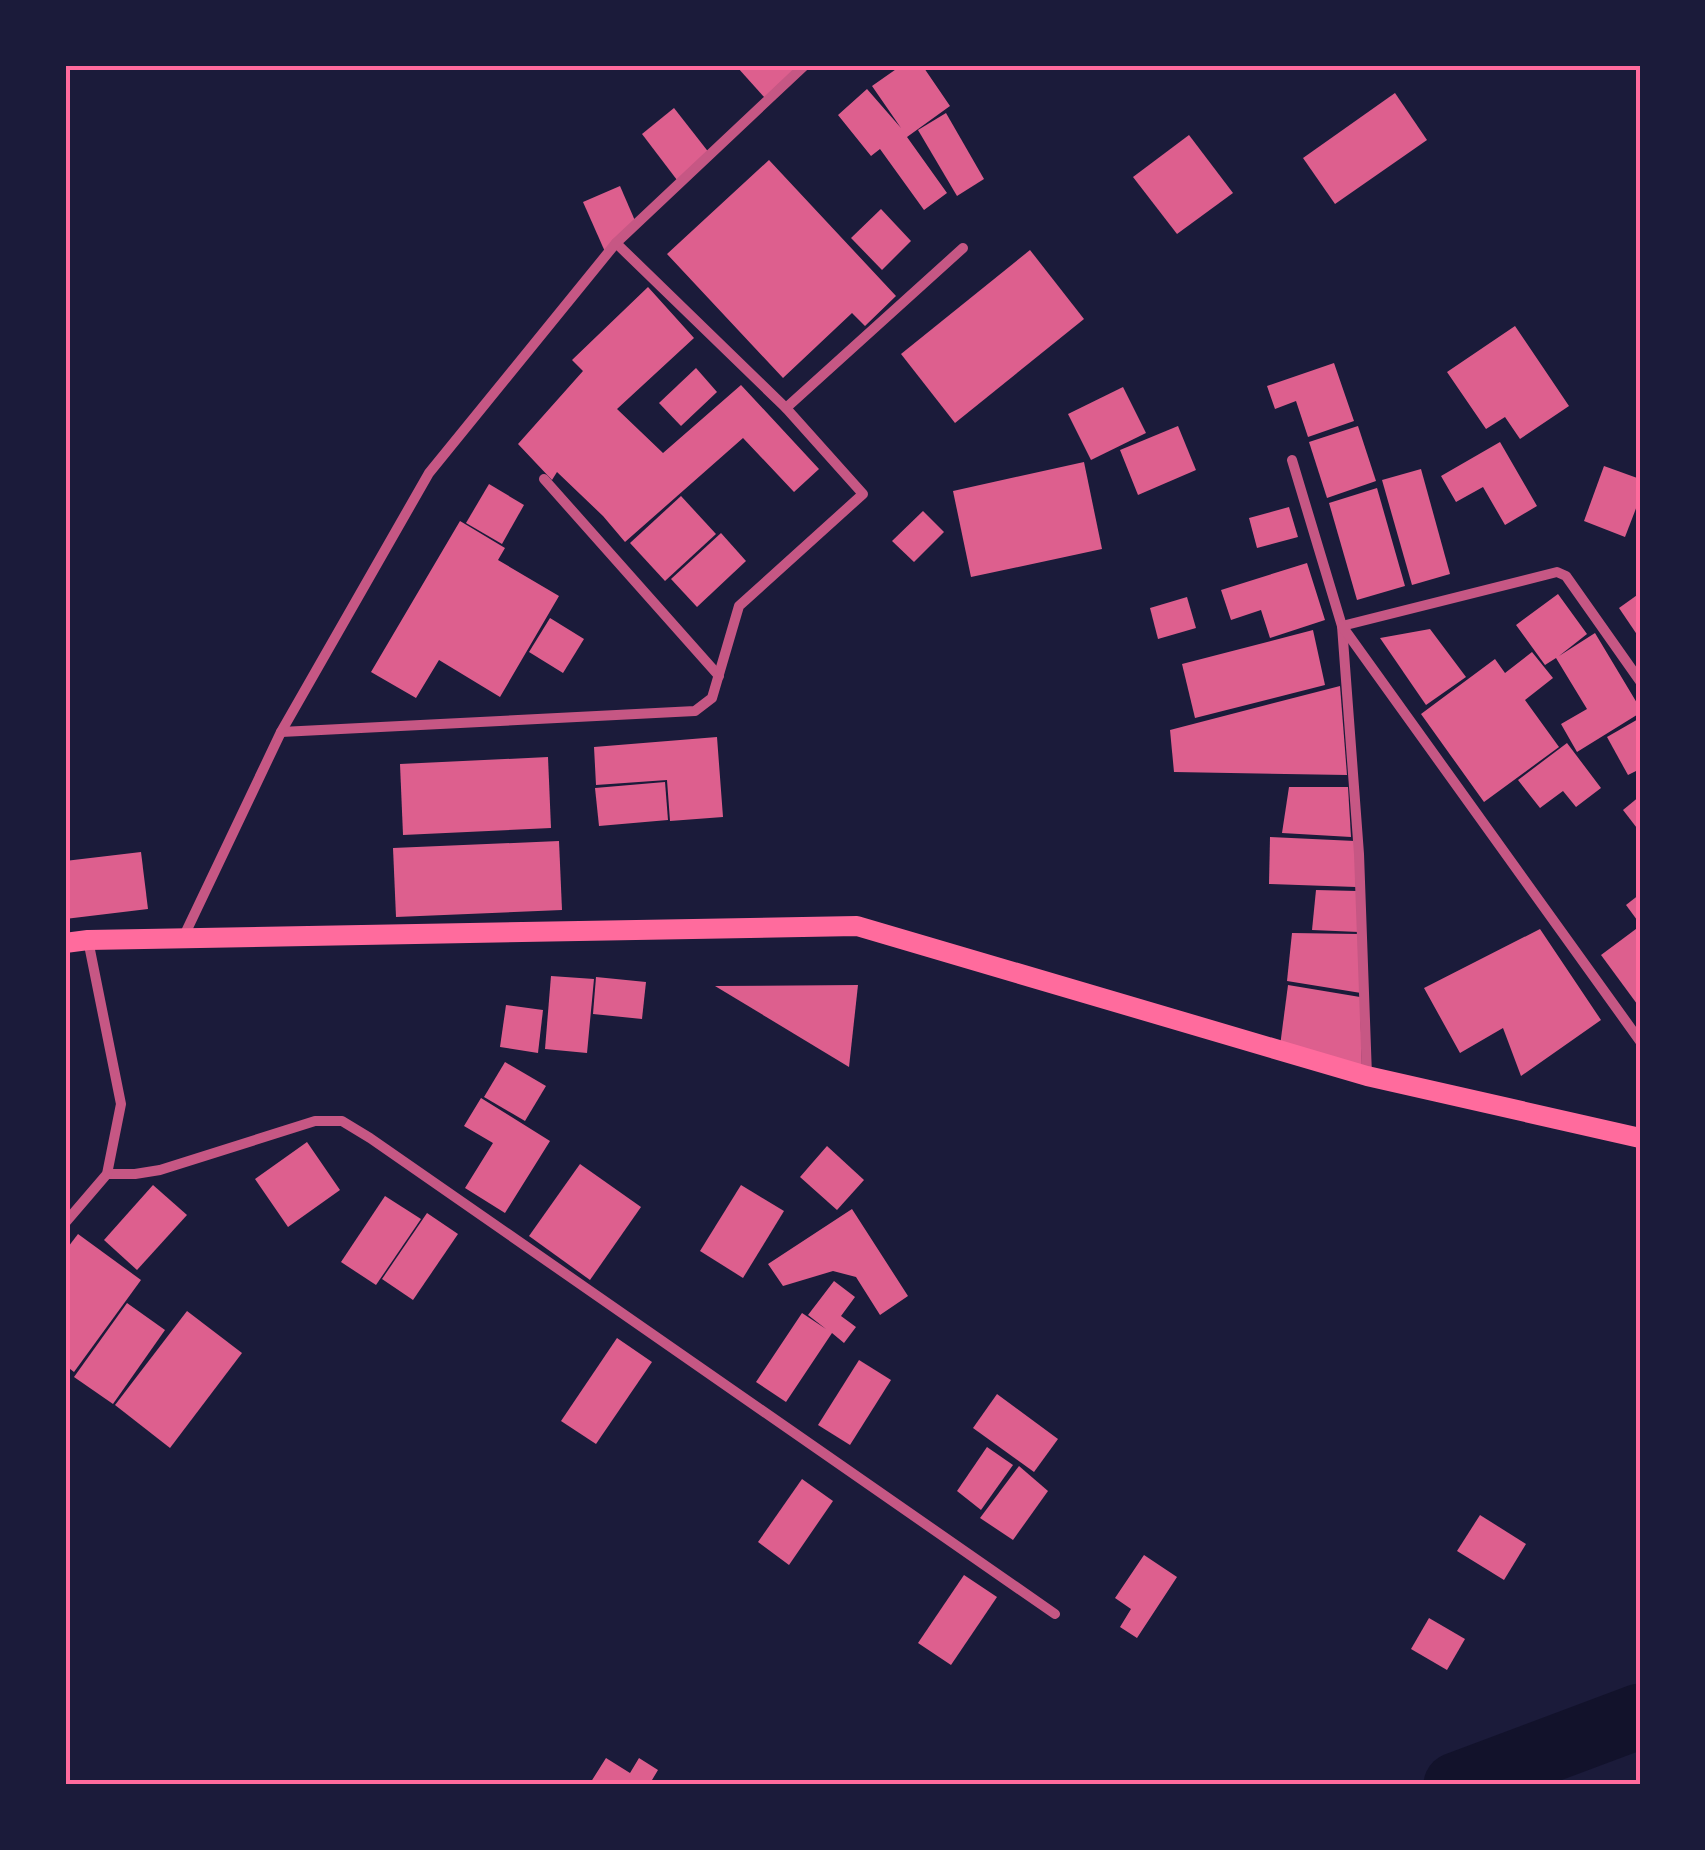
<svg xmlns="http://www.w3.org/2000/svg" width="1705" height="1850" font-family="Roboto,sans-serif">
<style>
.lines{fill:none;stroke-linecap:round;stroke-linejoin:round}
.river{stroke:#12122b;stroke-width:65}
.building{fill:#dd5f8e}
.minor{stroke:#c65784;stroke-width:10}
.secondary{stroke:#ff6b9d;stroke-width:20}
.neatline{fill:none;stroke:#ff6b9d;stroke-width:4}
</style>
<rect width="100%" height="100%" fill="#1b1b3a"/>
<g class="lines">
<path class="river" d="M 1456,1785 L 1640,1716"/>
</g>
<g class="building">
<path d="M 741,65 L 792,65 L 796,70 L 765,98 L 738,68 Z"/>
<path d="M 902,65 L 922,65 L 950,106 L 907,137 L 947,193 L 924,210 L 880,149 L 871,156 L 838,115 L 867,89 L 901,128 L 872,86 Z"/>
<path d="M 1395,93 L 1427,140 L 1335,204 L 1303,158 Z"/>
<path d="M 674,108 L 710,154 L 677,180 L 642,134 Z"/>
<path d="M 946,113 L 984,179 L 957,196 L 918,130 Z"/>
<path d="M 1189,135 L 1233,193 L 1177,234 L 1133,177 Z"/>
<path d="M 769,160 L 896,296 L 865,326 L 852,313 L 783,378 L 667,254 Z"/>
<path d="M 620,186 L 636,223 L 606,254 L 583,202 Z"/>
<path d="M 881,209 L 911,241 L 882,270 L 851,238 Z"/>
<path d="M 1030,250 L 1084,319 L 955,423 L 901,354 Z"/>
<path d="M 648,287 L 694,338 L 617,409 L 663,453 L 741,385 L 819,469 L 794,492 L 743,438 L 625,542 L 603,516 L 557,472 L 552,480 L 518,444 L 583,371 L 572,360 Z"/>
<path d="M 1515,326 L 1569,406 L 1520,439 L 1505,417 L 1486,429 L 1447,372 Z"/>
<path d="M 1334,363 L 1354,421 L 1308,437 L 1296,401 L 1275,409 L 1267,386 Z"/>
<path d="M 696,368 L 717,392 L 681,426 L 659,403 Z"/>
<path d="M 1123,387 L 1146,433 L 1091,460 L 1068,414 Z"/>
<path d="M 1178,426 L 1196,470 L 1138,495 L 1120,450 Z"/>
<path d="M 1358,426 L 1376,481 L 1327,498 L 1309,442 Z"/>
<path d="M 1500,442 L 1537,506 L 1505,525 L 1483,487 L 1456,502 L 1441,476 Z"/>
<path d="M 1084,462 L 1102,549 L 971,577 L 953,491 Z"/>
<path d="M 1604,466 L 1640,479 L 1640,498 L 1625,537 L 1584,521 Z"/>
<path d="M 1421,469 L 1450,574 L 1412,585 L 1382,480 Z"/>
<path d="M 489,484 L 524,505 L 502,544 L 466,523 Z"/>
<path d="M 1377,488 L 1405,586 L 1357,600 L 1329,503 Z"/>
<path d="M 681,496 L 716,534 L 665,581 L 630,543 Z"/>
<path d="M 1289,507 L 1298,537 L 1257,548 L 1249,518 Z"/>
<path d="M 923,511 L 944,532 L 914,562 L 892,541 Z"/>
<path d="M 460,521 L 505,548 L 498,560 L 559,596 L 500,697 L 439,660 L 416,698 L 371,672 Z"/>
<path d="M 721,533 L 746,561 L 697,607 L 671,579 Z"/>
<path d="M 1307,563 L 1325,620 L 1270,638 L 1261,610 L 1231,620 L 1221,590 Z"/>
<path d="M 1640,593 L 1640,639 L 1619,608 Z"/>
<path d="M 1558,594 L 1587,634 L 1559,656 L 1595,633 L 1640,708 L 1640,713 L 1577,752 L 1561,724 L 1587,709 L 1556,658 L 1545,665 L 1516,625 Z"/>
<path d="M 1187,597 L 1196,628 L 1158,639 L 1150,608 Z"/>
<path d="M 550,618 L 584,639 L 563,673 L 529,652 Z"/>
<path d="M 1430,629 L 1466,677 L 1426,705 L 1380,638 Z"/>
<path d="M 1313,630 L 1325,685 L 1195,718 L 1182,664 Z"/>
<path d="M 1532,652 L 1553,678 L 1525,700 L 1559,747 L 1484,802 L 1421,714 L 1495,659 L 1505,673 Z"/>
<path d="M 1340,686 L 1347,775 L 1174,772 L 1170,730 Z"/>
<path d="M 1640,718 L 1640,769 L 1628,775 L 1607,737 Z"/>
<path d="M 717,737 L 723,817 L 670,821 L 667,780 L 596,785 L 594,747 Z"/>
<path d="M 1567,743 L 1601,788 L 1576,807 L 1563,791 L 1540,808 L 1518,780 Z"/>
<path d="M 548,757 L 551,828 L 403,835 L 400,764 Z"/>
<path d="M 665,782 L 668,820 L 599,826 L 595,788 Z"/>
<path d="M 1289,787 L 1348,787 L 1351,837 L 1282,833 Z"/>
<path d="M 1640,796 L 1640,832 L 1623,810 Z"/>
<path d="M 1270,837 L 1355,841 L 1356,887 L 1269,884 Z"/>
<path d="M 559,841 L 562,910 L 396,917 L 393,848 Z"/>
<path d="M 141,852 L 148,909 L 65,919 L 65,861 Z"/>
<path d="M 1316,890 L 1357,891 L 1359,932 L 1312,930 Z"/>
<path d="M 1640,894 L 1640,924 L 1626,905 Z"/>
<path d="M 1640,926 L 1640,1008 L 1601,955 Z"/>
<path d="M 1540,929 L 1601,1020 L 1521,1076 L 1503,1028 L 1460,1053 L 1424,988 Z"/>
<path d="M 1292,933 L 1358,934 L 1361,993 L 1287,981 Z"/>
<path d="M 551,976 L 594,979 L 587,1053 L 545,1049 Z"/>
<path d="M 596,977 L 646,982 L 642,1019 L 593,1014 Z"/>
<path d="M 858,985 L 849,1067 L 715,986 Z"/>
<path d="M 1288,985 L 1360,997 L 1362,1068 L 1280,1046 Z"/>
<path d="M 506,1005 L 543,1010 L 538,1053 L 500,1047 Z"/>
<path d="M 505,1062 L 546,1086 L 525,1121 L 484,1097 Z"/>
<path d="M 481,1098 L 550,1141 L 505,1213 L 465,1188 L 493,1143 L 464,1126 Z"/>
<path d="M 307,1142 L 340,1190 L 288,1227 L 255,1179 Z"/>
<path d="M 827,1146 L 864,1180 L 837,1210 L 800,1177 Z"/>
<path d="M 580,1164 L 641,1207 L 590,1280 L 529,1236 Z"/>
<path d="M 153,1185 L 187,1215 L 137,1270 L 104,1240 Z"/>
<path d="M 741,1185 L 784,1211 L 743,1278 L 700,1251 Z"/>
<path d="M 385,1196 L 421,1219 L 376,1285 L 341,1262 Z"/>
<path d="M 852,1209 L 908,1296 L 880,1315 L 856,1277 L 833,1271 L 783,1286 L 768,1264 Z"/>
<path d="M 427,1213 L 458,1234 L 413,1300 L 382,1279 Z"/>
<path d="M 78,1234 L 141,1280 L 74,1372 L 65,1365 L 65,1251 Z"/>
<path d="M 834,1281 L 855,1297 L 841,1316 L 856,1327 L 844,1343 L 832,1333 L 786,1402 L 756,1382 L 802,1313 L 826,1329 L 808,1315 Z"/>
<path d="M 127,1303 L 165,1330 L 113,1404 L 74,1377 Z"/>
<path d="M 187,1311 L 242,1353 L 170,1448 L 115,1405 Z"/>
<path d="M 617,1338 L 652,1362 L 596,1444 L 561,1421 Z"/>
<path d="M 859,1360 L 891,1380 L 850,1445 L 818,1425 Z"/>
<path d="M 997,1394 L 1058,1439 L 1034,1472 L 973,1428 Z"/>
<path d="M 987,1447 L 1013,1465 L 981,1510 L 957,1491 Z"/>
<path d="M 1019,1466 L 1048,1491 L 1013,1540 L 980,1518 Z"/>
<path d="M 802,1479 L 833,1501 L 789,1565 L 758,1542 Z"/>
<path d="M 1480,1515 L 1526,1544 L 1504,1580 L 1457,1551 Z"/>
<path d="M 1144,1555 L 1177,1577 L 1137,1638 L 1120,1627 L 1131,1609 L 1115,1598 Z"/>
<path d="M 964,1575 L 997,1597 L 951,1665 L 918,1643 Z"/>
<path d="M 1429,1618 L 1465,1639 L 1447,1670 L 1411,1649 Z"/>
<path d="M 606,1758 L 630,1773 L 639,1758 L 658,1770 L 649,1785 L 589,1785 Z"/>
</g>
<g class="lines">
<g class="minor">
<path d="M 786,408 L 963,248"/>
<path d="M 1292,460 L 1342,626 L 1359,854 L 1367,1076"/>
<path d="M 544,479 L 719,676"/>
<path d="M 1640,681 L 1566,576 L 1557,572 L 1342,626 L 1640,1041"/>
<path d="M 281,732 L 695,711 L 712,698 L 739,606 L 863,494 L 786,408 L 616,243"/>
<path d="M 183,938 L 281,732 L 429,473 L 616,243 L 805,65"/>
<path d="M 107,1174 L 135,1174 L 160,1170 L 315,1121 L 342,1121 L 370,1138 L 1055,1614"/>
<path d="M 65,1223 L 107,1174 L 121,1104 L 88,940"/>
</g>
<path class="secondary" d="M 65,943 L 88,940 L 857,926 L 1367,1076 L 1640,1138"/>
</g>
<rect width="1705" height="1850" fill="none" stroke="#1b1b3a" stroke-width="135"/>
<rect x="68" y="68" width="1570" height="1714" class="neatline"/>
</svg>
